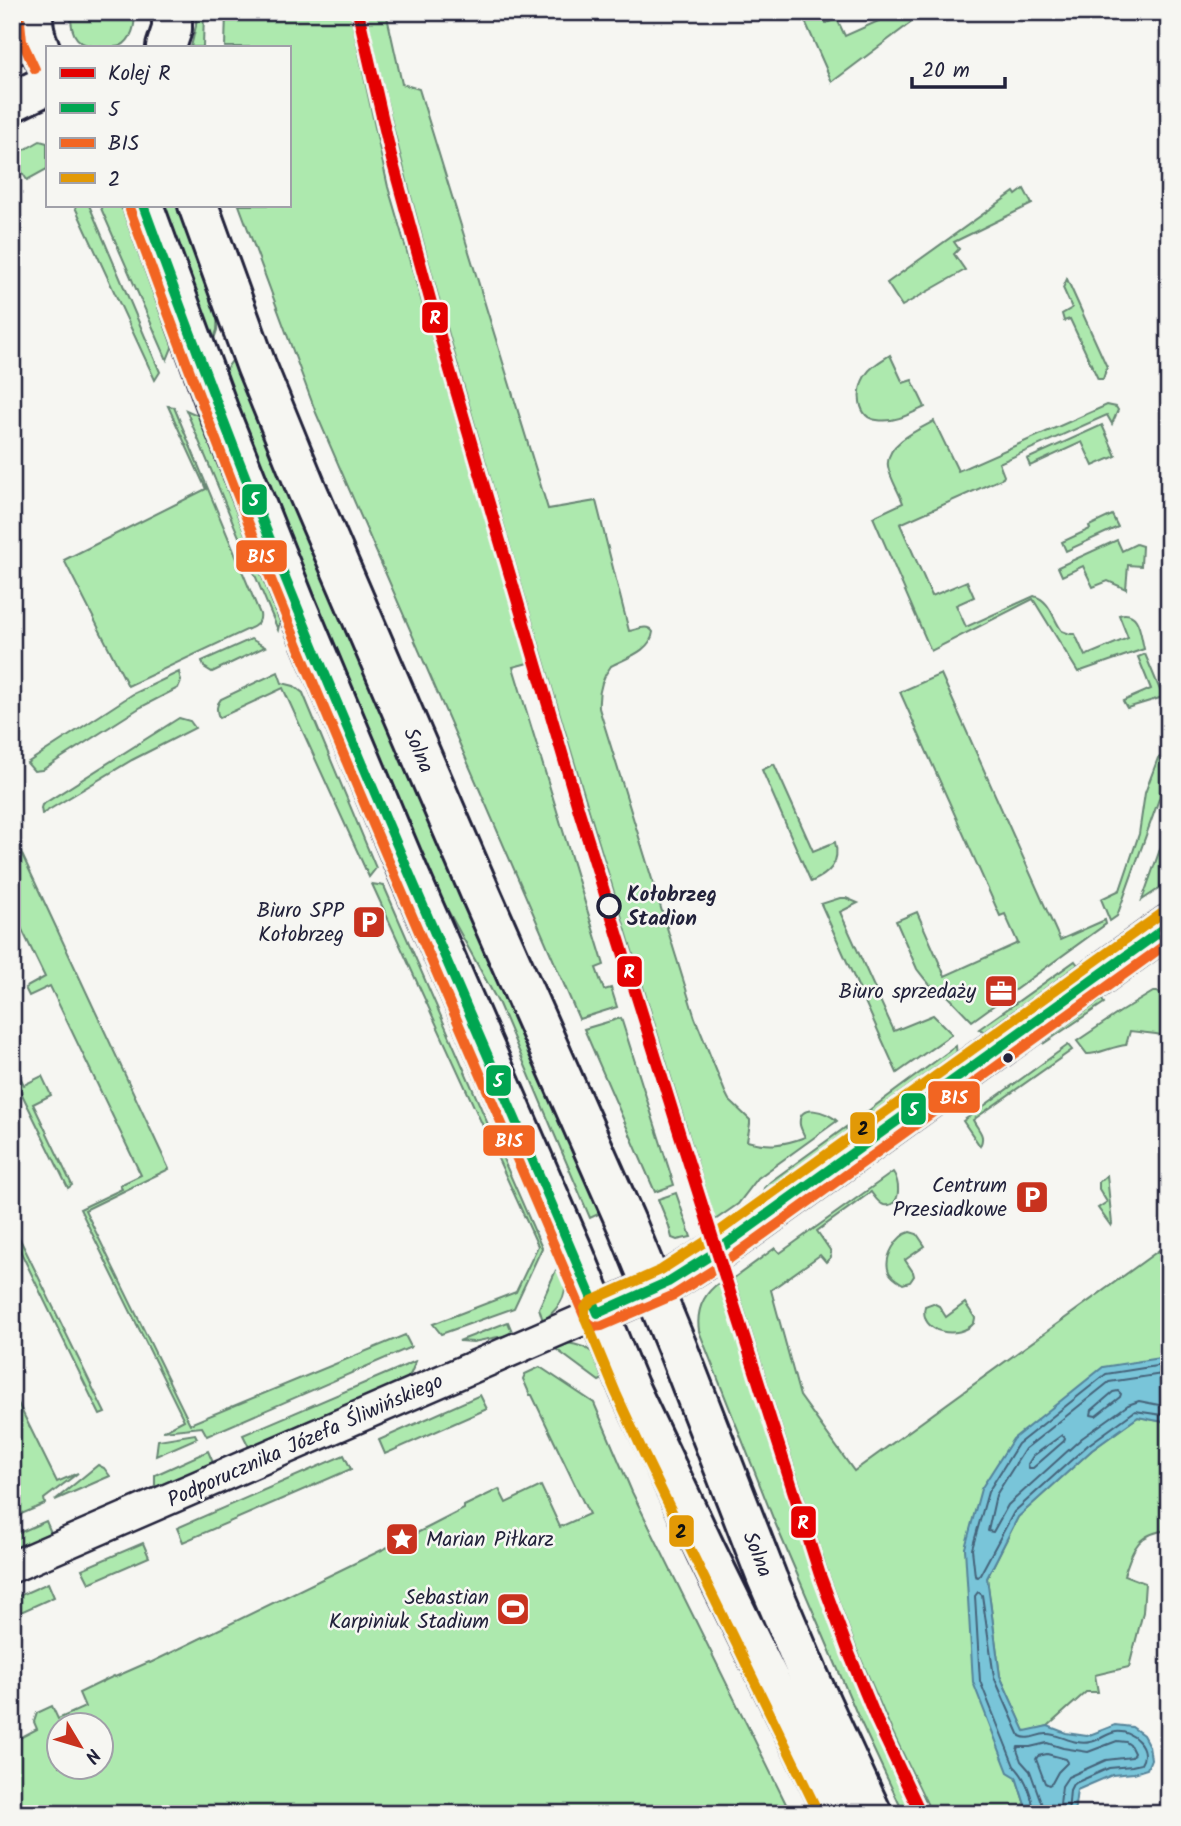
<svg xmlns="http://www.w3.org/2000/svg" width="1181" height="1826" font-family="Kalam,sans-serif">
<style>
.green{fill:#ade9ae;stroke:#688674;stroke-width:2;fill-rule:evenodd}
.water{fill:#79c5d9;stroke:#56849a;stroke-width:2}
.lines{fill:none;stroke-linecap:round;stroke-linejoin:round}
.shore{stroke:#45637a;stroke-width:2}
.minor-casing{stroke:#22223b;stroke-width:35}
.tertiary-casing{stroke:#22223b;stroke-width:44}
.primary-casing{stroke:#22223b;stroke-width:44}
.minor{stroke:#f6f6f2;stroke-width:30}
.tertiary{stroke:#f6f6f2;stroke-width:38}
.primary{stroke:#f6f6f2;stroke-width:38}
.bus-1-casing{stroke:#f6f6f2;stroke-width:16}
.bus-2-casing{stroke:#f6f6f2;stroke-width:16}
.bus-3-casing{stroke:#f6f6f2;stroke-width:16}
.bus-1{stroke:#00a651;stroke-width:10}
.bus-2{stroke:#f26522;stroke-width:10}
.bus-3{stroke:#e29906;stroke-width:10}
.rail-1-casing{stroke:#f6f6f2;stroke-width:18}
.rail-1{stroke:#e50000;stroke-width:12}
.stop-dot{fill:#f6f6f2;stroke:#22223b;stroke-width:3.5}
.bus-dot{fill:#22223b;stroke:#f6f6f2;stroke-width:2.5}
.labels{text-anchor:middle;stroke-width:5;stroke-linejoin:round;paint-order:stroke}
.street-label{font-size:21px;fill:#22223b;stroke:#f6f6f2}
.stop-label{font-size:21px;font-weight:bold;fill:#22223b;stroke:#f6f6f2;text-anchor:start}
.poi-label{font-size:21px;fill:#22223b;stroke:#f6f6f2;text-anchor:end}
.line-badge{stroke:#f6f6f2;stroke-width:2.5}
.badge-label{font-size:19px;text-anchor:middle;font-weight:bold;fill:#fff}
.pale-badge-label{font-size:19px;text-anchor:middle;font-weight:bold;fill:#111}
</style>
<rect width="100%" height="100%" fill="#f6f6f2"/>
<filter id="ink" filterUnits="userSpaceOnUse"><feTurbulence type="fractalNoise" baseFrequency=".0143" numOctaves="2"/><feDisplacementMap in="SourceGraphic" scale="14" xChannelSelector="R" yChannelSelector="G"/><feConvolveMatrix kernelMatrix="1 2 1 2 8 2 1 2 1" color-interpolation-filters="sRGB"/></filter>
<g filter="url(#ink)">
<g class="green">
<path d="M 71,12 L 134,12 C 136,24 132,41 120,46 C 115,48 108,47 103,47 C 78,47 70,37 71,12 Z"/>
<path d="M 196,12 L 204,12 L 203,47 L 191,47 L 196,26 Z"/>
<path d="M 226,12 L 350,12 L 388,187 L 528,663 L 513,667 L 604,965 L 596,968 L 604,990 L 611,988 L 617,1007 L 579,1019 L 316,413 L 239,205 L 289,205 L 289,47 L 225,47 Z"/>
<path d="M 366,12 L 386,12 L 402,84 L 419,89 L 548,509 L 596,501 L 629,631 C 637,630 647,623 653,632 C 651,651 626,658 611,666 C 601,679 598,692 599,708 L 695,1018 L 725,1092 L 729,1100 L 750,1120 L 750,1124 L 747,1141 C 769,1147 784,1145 805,1137 C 803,1133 801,1129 800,1125 C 797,1101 828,1112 837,1121 L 758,1178 L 738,1204 L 715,1220 C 638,970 560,721 488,470 C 444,319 400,166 366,12 Z"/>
<path d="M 801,12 L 821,12 L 826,23 L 837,19 L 845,36 L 894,14 L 893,12 L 925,12 L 832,82 Z"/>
<path d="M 40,141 L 47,143 L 47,169 L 27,180 L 14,160 L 12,160 L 12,157 Z"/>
<path d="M 1024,189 L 1032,204 L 954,242 L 959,249 L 954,254 L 965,270 L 902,306 L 887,283 L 1014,192 L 1016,195 Z"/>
<path d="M 74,205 L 89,205 L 160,372 L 155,380 Z"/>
<path d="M 103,205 L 125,205 L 175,340 L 167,360 L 100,206 Z"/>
<path d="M 160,205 L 180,205 L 218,312 L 217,330 L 212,345 Z"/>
<path d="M 1067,279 L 1107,367 L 1103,379 L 1098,379 L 1070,319 L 1064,321 L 1062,314 L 1072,308 L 1063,288 Z"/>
<path d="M 890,355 L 903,383 L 912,380 L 925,407 C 910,414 894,423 877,420 C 857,418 856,390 865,376 C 871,366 881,361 890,355 Z"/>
<path d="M 235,357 L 603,1212 L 590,1218 L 499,1004 L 428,874 L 299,567 L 223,373 Z"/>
<path d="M 1107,405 L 1116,407 L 1118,410 L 1112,424 L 1107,415 L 999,463 L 1004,476 L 1003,478 L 900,524 L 932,596 L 967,581 L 974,597 L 956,605 L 966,627 L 1034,596 C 1051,601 1052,618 1062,631 L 1070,634 L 1075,634 L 1085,656 L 1128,638 L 1119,615 C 1140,609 1140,633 1144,649 L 1078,672 L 1033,599 L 931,651 L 873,517 L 903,503 C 899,492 889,476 888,466 C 885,444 919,429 934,421 L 958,471 Z"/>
<path d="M 168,406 L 174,407 L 260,614 C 261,620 259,623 253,627 L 128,686 L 64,560 L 206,489 Z"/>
<path d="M 186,410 L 204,418 L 281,617 L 278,630 Z"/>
<path d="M 1102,425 L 1116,456 L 1093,466 L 1082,442 L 1030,466 L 1027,459 Z"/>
<path d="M 1112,515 L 1118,527 L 1066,551 L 1062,542 L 1090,529 L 1089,526 Z"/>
<path d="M 1117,540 L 1122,551 L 1136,544 L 1142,546 L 1141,566 L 1128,565 L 1126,589 L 1108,581 L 1093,587 L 1083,566 L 1062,576 L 1058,567 Z"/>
<path d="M 251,639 L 265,647 L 212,672 L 204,667 L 202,661 Z"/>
<path d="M 1145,654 L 1163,697 L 1127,708 L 1123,701 L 1151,689 L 1138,657 Z"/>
<path d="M 179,672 L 181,681 L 178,688 L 141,707 L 42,770 L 34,771 L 27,763 L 133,694 Z"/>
<path d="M 278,672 L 282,683 L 294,686 L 303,693 L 376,868 L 369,877 L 283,688 L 219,718 C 216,710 216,705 221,699 Z"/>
<path d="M 941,674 L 1060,940 L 1105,920 L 1106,924 L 972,1021 L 949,997 L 929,984 L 924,978 L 917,969 L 896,921 L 917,912 L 945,976 L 1018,943 L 1005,914 L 1000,916 L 900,692 Z"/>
<path d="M 179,718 L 190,721 L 195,728 L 132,760 L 42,814 L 41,808 L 42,805 Z"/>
<path d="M 1169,754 L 1169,771 L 1117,916 L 1110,921 L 1101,899 L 1120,890 L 1139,834 L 1145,793 L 1158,758 Z"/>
<path d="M 774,764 L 813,851 L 835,842 C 841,863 829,874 811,882 L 762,770 Z"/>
<path d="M 1169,824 L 1169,882 L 1142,900 Z"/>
<path d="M 12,833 L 169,1169 L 85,1210 L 190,1424 L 405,1335 L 411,1347 L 207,1436 L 202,1427 L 163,1431 L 184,1420 L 80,1209 L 122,1189 L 120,1185 L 141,1175 L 50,986 L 29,996 L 25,988 L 45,977 L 12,909 Z"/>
<path d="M 372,884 L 384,886 L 542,1248 L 514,1308 L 441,1334 L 433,1324 L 516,1292 L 538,1246 Z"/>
<path d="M 840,898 L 846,898 L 858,903 L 840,912 L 894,1031 L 933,1015 L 952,1034 L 897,1073 L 821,904 Z"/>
<path d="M 1075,961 L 1081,969 L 987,1033 L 979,1029 Z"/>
<path d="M 1153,992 L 1157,992 L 1169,996 L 1169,1037 L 1156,1034 L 1130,1031 L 1126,1045 C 1113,1046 1097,1055 1087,1054 L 1077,1041 L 1120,1012 Z"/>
<path d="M 1099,995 L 1104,1003 L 1043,1044 L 1054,1027 Z"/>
<path d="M 621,1018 L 674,1185 L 655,1192 L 584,1029 Z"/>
<path d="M 1068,1045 L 1072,1050 L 973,1120 C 978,1130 986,1135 980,1146 L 963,1121 Z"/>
<path d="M 956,1046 L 957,1057 L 870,1118 L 864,1114 Z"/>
<path d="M 12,1061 L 24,1085 L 42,1076 L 51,1095 L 33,1104 L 72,1185 L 68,1188 L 12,1074 Z"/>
<path d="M 846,1127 L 848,1136 L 762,1195 L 764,1188 L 770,1182 Z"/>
<path d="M 893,1172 C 900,1181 902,1208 884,1205 C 878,1203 874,1196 871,1192 L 817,1231 L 830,1250 L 831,1257 L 826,1262 L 820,1255 L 771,1290 L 800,1396 L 854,1471 L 1169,1243 L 1169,1357 L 1166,1357 L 965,1548 L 1016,1777 L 1028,1814 L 932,1814 L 891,1729 L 857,1650 L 828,1573 L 734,1278 L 775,1248 L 780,1253 Z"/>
<path d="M 1107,1175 L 1112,1224 L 1111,1226 L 1098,1208 L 1107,1202 L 1099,1189 L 1099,1182 Z"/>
<path d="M 676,1193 L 691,1237 L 677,1240 L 672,1238 L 669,1226 L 658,1199 Z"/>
<path d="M 12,1223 L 105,1413 L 100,1415 L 12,1234 Z"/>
<path d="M 910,1232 L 917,1234 L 925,1246 L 905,1260 L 913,1272 L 914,1276 L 910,1282 L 903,1284 C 898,1281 892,1278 889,1272 C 883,1258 897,1235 910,1232 Z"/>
<path d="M 562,1267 C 570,1292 563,1305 543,1321 L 539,1308 L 556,1270 Z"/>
<path d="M 720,1282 C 751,1381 780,1480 814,1578 C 842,1659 877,1736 913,1814 L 904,1814 L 857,1714 L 773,1518 L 699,1331 C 696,1310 703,1294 720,1282 Z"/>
<path d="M 933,1303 L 939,1306 L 946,1317 L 965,1303 L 975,1318 L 974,1323 C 960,1340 918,1334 925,1306 Z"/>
<path d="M 508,1322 L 513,1334 L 473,1342 L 459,1341 Z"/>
<path d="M 567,1343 C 594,1347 596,1355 607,1377 L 599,1381 L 553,1347 Z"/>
<path d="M 416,1361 L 411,1373 L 405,1381 L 250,1449 L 243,1435 Z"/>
<path d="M 540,1367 L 594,1403 L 632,1492 L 791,1814 L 12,1814 L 12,1729 L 18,1739 L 37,1729 L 34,1722 L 37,1713 L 52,1706 L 58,1719 L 85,1707 L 79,1693 L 114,1676 L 115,1677 L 149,1662 L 150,1663 L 429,1527 L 464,1509 L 464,1506 L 499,1489 L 506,1503 L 541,1486 L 560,1527 L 589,1514 L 532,1395 L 530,1395 L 523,1379 L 525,1374 ZM 102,1724 L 102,1766 L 60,1766 L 60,1724 Z"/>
<path d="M 12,1391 L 57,1482 L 78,1473 L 44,1499 L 45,1504 L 12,1518 Z"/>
<path d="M 480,1395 L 487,1409 L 385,1454 L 379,1440 Z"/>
<path d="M 1138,1417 L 1169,1423 L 1169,1530 C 1137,1533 1133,1549 1124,1575 L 1145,1583 L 1143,1612 L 1129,1667 L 1095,1675 L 1098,1692 L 1086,1692 L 1048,1726 L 1025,1732 L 1000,1676 L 987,1578 L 1018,1517 L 1092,1450 Z"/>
<path d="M 195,1434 L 197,1438 L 156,1456 L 158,1440 Z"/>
<path d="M 208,1451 L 214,1465 L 160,1488 L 155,1486 L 155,1475 Z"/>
<path d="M 344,1455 L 351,1469 L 183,1542 L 177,1528 Z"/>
<path d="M 98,1465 L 104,1468 L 110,1476 L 55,1500 Z"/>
<path d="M 46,1521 L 52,1535 L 12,1552 L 12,1536 Z"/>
<path d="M 143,1543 L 149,1557 L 89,1583 L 82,1569 Z"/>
<path d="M 48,1583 L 54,1597 L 12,1616 L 12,1599 Z"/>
</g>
<path class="water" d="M 1166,1357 L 1169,1357 L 1169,1423 L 1138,1417 L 1092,1450 L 1018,1517 L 987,1578 L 1000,1676 L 1025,1731 L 1048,1726 L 1066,1733 L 1087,1736 L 1115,1725 L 1132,1727 L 1143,1735 L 1149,1746 L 1151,1759 L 1147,1769 L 1134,1773 L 1112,1775 L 1077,1790 L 1074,1814 L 1028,1814 L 1016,1777 L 1008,1772 L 973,1682 L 965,1548 L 981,1489 L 1013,1439 L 1103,1367 Z"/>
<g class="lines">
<g class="shore">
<path d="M 1169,1364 L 1106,1374 L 1018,1444 L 988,1492 L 972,1549 L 975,1576 L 978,1577 L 980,1575 L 1014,1512 L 1088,1445 L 1135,1411 L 1169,1416"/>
<path d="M 1169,1373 L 1109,1382 L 1025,1449 L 996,1495 L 988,1531 L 993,1532 L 1008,1505 L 1082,1438 L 1128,1405 L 1139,1401 L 1169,1407"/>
<path d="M 1118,1391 L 1121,1394 L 1120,1397 L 1096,1416 L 1091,1415 L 1092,1410 L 1113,1392 Z"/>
<path d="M 1062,1435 L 1065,1438 L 1064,1441 L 1033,1468 L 1029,1468 L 1028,1464 L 1033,1456 Z"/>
<path d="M 1047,1754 L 1066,1759 L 1068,1762 L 1058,1772 L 1052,1783 L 1049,1785 L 1045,1783 L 1036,1759 L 1038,1756 Z"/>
<path d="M 1034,1814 C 1033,1798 1026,1777 1014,1766 L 980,1681 L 975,1596 L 978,1592 L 982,1595 L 994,1677 L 1020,1736 C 1030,1741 1036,1734 1047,1734 C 1060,1734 1075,1746 1090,1742 C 1099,1741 1107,1733 1116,1732 C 1133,1730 1151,1748 1141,1764 L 1132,1766 L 1109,1768 L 1073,1784 L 1070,1790 L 1068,1814"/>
<path d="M 1043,1814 L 1041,1802 L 1030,1771 L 1021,1761 L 1017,1750 L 1018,1747 L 1030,1747 L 1047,1743 L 1063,1748 L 1088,1752 L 1117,1741 L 1126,1742 L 1130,1745 L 1134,1753 L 1132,1757 L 1106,1760 L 1068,1777 L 1062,1786 L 1059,1814"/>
</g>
<g class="minor-casing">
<path id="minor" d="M 12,1567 L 598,1313"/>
</g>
<g class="tertiary-casing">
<g id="tertiary">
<path d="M 12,46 L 33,24"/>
<path d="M 12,102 L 47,85"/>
<path d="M 598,1313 L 668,1282 L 711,1255 L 1169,925"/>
</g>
</g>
<g class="primary-casing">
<g id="primary">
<path d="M 33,12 C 32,31 37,46 47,62"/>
<path d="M 166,47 L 172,29 L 172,12"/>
<path d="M 143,205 L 219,412 L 296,605 L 408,872 L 574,1254 L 629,1388 L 707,1553 L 835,1814"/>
<path d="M 198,205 L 256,365 L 307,490 L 483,899 L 627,1225 L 677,1347 L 767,1578 L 809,1677 L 872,1814"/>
</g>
</g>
<use href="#minor" class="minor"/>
<use href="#tertiary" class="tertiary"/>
<use href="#primary" class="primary"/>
<g class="bus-1-casing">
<path id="bus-1" d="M 143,205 C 192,339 242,472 296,604 C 393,842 498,1076 598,1313 L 668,1282 L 711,1255 L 1169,925"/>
</g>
<g class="bus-2-casing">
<g id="bus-2">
<path d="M 19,12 L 22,41 L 35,69"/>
<path d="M 130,210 C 179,344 229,477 283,609 C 380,847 485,1082 585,1318 C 589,1325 595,1328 602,1326 L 674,1295 L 718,1267 L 1169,942"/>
</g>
</g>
<g class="bus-3-casing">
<path id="bus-3" d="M 819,1814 L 644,1454 L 616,1393 L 585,1318 L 585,1308 L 591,1301 L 661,1270 L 703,1243 L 1161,914"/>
</g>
<use href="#bus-1" class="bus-1"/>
<use href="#bus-2" class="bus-2"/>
<use href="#bus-3" class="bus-3"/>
<g class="rail-1-casing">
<path id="rail-1" d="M 358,12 L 392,160 L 442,343 L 579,811 L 684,1148 L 820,1575 L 849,1653 L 877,1721 L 921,1814"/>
</g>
<use href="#rail-1" class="rail-1"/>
</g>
</g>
<defs>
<g id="parking-square" transform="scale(1.75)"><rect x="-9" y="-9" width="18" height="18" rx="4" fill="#c8321e" stroke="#f6f6f2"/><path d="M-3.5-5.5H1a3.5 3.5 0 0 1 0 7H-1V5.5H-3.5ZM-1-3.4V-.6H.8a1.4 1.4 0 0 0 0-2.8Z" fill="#fff"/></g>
<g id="office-square" transform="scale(1.75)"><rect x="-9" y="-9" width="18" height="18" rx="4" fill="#c8321e" stroke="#f6f6f2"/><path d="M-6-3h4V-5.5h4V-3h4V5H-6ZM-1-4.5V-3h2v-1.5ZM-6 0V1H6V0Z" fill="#fff"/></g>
<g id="sight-square" transform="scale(1.75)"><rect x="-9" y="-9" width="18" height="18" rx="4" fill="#c8321e" stroke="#f6f6f2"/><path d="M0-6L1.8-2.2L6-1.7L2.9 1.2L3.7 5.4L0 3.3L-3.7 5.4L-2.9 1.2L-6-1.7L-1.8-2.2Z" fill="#fff"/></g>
<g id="stadium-square" transform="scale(1.75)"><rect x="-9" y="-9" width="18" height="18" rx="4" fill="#c8321e" stroke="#f6f6f2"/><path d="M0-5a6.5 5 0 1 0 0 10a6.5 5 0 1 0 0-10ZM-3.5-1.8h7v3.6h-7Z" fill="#fff"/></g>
</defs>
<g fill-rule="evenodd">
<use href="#parking-square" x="369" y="922"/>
<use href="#office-square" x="1001" y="991"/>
<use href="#parking-square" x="1032" y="1197"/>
<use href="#sight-square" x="402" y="1539"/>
<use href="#stadium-square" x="513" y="1609"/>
</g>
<circle class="stop-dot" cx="609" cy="906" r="11"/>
<circle class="bus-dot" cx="1008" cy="1058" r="6"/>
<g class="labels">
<g class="street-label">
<text transform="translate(419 750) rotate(67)" y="7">Solna</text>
<text transform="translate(305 1440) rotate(-24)" y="7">Podporucznika Józefa Śliwińskiego</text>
<text transform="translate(758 1554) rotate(68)" y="7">Solna</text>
</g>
<g class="stop-label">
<text x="627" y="901">Kołobrzeg<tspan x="627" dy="24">Stadion</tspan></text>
</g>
<g class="poi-label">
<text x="344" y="917">Biuro SPP<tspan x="344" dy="24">Kołobrzeg</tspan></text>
<text x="976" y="998">Biuro sprzedaży</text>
<text x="1007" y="1192">Centrum<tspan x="1007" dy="24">Przesiadkowe</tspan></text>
<text x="426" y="1546" text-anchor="start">Marian Piłkarz</text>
<text x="489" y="1604">Sebastian<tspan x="489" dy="24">Karpiniuk Stadium</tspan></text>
</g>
</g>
<g class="line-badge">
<rect x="421" y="301" width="28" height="33" rx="7" fill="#e50000"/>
<rect x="241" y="483" width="27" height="33" rx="7" fill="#00a651"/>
<rect x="235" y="539" width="53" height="34" rx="7" fill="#f26522"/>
<rect x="616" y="955" width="27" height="33" rx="7" fill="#e50000"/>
<rect x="485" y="1064" width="27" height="33" rx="7" fill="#00a651"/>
<rect x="927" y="1080" width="54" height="34" rx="7" fill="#f26522"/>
<rect x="900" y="1092" width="27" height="34" rx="7" fill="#00a651"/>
<rect x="849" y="1111" width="27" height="34" rx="7" fill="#e29906"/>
<rect x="482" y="1124" width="54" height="33" rx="7" fill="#f26522"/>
<rect x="790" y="1505" width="27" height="34" rx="7" fill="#e50000"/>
<rect x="668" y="1514" width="27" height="34" rx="7" fill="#e29906"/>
</g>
<g class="badge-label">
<text x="435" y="324">R</text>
<text x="254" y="506">5</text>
<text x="261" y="563">BIS</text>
<text x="629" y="978">R</text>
<text x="498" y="1087">5</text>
<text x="954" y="1104">BIS</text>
<text x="913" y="1116">5</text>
<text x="509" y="1147">BIS</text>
<text x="803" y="1529">R</text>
</g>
<g class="pale-badge-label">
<text x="863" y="1135">2</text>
<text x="681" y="1538">2</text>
</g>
<rect width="1181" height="1826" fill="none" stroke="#f6f6f2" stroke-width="42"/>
<rect x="21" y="21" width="1139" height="1784" fill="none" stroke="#22223b" stroke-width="2.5" filter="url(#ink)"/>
<rect x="46" y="46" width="245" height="161" fill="#f6f6f2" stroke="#a1a1a9" stroke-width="2"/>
<rect x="60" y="68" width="35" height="10" fill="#e50000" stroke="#a1a1a9" stroke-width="2"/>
<text x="108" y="80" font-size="21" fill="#22223b">Kolej R</text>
<rect x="60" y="103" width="35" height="10" fill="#00a651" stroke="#a1a1a9" stroke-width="2"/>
<text x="108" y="116" font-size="21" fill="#22223b">5</text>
<rect x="60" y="138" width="35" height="10" fill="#f26522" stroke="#a1a1a9" stroke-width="2"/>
<text x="108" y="150" font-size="21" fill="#22223b">BIS</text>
<rect x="60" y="173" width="35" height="10" fill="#e29906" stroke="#a1a1a9" stroke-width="2"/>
<text x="108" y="186" font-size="21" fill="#22223b">2</text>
<g transform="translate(80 1746) rotate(128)"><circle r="33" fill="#f6f6f2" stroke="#a1a1a9" stroke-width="2"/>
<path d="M0-5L12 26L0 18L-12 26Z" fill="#c8321e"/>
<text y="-10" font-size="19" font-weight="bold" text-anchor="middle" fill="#22223b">N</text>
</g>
<path d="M912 77v10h93v-10" fill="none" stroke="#22223b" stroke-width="3.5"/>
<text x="922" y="77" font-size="21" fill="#22223b" stroke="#f6f6f2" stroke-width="5" paint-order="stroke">20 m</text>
</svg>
